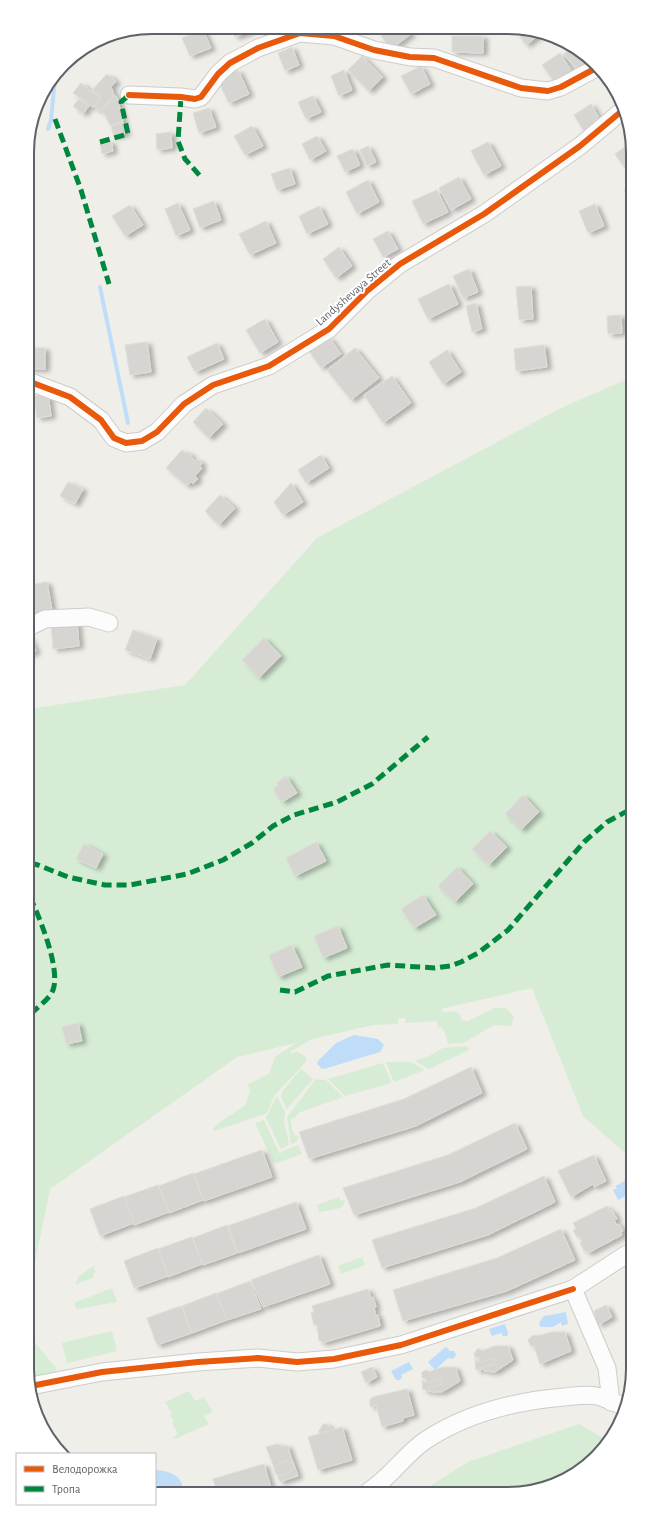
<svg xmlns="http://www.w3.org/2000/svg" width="660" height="1521" font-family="'Alegreya Sans',sans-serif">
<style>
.green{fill:#d6ecd5}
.water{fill:#bfddf8}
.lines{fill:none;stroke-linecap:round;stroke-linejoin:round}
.stream{stroke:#bfddf8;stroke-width:4}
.building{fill:#d6d5d2;stroke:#deddd8;filter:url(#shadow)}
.minor-casing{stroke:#cccccb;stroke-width:19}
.minor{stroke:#fdfcfc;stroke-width:17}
.quiet{stroke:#00873e;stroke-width:5;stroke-dasharray:10 5;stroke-linecap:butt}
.cycleway-casing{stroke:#fff;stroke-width:8}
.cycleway{stroke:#e8590c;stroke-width:6}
.labels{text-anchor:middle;stroke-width:4;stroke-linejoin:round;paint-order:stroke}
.street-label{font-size:12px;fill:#5e6268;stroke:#fff}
.rim{fill:none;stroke:#5e6268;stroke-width:2}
</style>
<defs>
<filter id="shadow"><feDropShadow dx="4.5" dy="2.5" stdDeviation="2" flood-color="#0004"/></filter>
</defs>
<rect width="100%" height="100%" fill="#efeee9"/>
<g class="green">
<path d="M 630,378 L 632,1159 L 583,1116 L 532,988 L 441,1009 L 444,1013 L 453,1011 L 459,1013 L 462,1020 L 468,1021 L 495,1008 L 506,1008 L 514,1017 L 511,1026 L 494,1025 L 463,1043 L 448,1044 L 445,1033 L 441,1027 L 439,1028 L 436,1021 L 405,1023 L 405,1018 L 398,1019 L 398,1024 L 373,1025 L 312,1039 L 290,1052 L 291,1054 L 297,1051 L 307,1058 L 305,1063 L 274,1096 L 267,1113 L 215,1131 L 213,1129 C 221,1119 234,1114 244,1106 C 248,1102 247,1096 250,1092 L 248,1084 L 269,1074 L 275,1057 L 296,1043 L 237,1057 L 50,1189 L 31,1281 L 29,709 L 185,685 L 317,538 L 561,408 Z"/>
<path d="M 467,1046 L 469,1050 L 429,1069 L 415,1061 L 429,1056 L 443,1048 Z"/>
<path d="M 386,1062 L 410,1062 L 425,1070 L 394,1082 Z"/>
<path d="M 383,1063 L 392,1083 L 345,1096 L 328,1079 Z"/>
<path d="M 301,1069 L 313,1079 L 287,1109 L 281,1096 L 282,1092 Z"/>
<path d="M 316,1079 L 326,1080 L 343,1097 L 298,1113 L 295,1118 L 290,1120 L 292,1126 L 291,1127 L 295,1136 L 297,1135 L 299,1139 L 296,1140 L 297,1142 L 291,1144 L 287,1117 Z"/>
<path d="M 277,1096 L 285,1112 L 284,1122 L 289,1144 L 281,1149 L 266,1118 Z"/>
<path d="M 264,1120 L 279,1153 L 298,1145 L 302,1154 L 274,1164 L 255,1123 Z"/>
<path d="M 339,1197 L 341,1201 L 344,1199 L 345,1202 L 341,1208 L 319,1212 L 317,1205 Z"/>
<path d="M 362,1257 L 365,1265 L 341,1274 L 338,1266 Z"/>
<path d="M 95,1265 L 94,1269 L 96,1272 L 93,1273 L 94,1277 L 75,1285 L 79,1276 Z"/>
<path d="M 112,1288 L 117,1302 L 77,1309 L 74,1303 Z"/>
<path d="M 112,1331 L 117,1351 L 67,1363 L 62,1343 Z"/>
<path d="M 35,1343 L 57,1369 L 54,1374 L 31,1381 L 31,1344 Z"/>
<path d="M 189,1391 L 195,1401 L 204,1397 L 213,1412 L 204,1416 L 209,1424 L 175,1439 L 174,1437 L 178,1434 L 172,1423 L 174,1422 L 170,1415 L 172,1413 L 165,1402 Z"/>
<path d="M 579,1424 L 608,1441 L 602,1451 L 570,1477 L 540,1490 L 424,1490 L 468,1462 Z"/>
</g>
<g class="water">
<path d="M 354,1035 L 378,1039 L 384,1045 L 380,1052 L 327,1068 L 322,1069 L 317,1064 L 318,1061 L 336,1043 Z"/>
<path d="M 632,1173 L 632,1190 L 626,1196 L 618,1200 L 613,1190 L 617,1188 L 615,1186 L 623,1182 Z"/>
<path d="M 566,1312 L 568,1324 L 562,1326 L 561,1322 L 553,1327 L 541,1327 L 539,1325 L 540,1321 L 544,1316 Z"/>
<path d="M 505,1324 L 508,1333 L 507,1336 L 503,1336 L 501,1333 L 492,1336 L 489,1329 Z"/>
<path d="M 446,1347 L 450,1351 L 454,1351 L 456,1355 L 453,1359 L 448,1358 L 435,1370 L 428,1362 Z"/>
<path d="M 409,1362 L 413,1369 L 401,1375 L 402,1377 L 400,1380 L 396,1380 L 391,1371 Z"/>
<path d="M 155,1470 C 167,1470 185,1476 182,1491 L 165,1489 L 155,1484 Z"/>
</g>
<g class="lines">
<g class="stream">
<path d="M 48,129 L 51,120 L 55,78"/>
<path d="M 100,287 L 128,423"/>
</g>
</g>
<g class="building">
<path d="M 231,27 L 250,28 L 251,31 L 235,37 Z"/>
<path d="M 262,28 L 284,28 L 265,36 Z"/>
<path d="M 392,28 L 407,29 L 411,34 L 391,49 L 381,36 Z"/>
<path d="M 515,29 L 532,29 L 536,31 L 539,35 L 526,45 Z"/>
<path d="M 203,30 L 211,48 L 190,56 L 182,38 Z"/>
<path d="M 452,36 L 483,36 L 483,53 L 452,52 Z"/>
<path d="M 292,47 L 299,65 L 285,71 L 278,53 Z"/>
<path d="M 571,48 L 587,63 L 580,71 L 563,55 Z"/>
<path d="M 560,53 L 574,75 L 557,86 L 542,65 Z"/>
<path d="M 362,56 L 383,77 L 369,91 L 348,70 Z"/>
<path d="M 421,66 L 430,84 L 411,94 L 401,76 Z"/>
<path d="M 238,70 L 249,94 L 229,103 L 218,81 Z"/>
<path d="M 344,70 L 352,90 L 339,96 L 331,76 Z"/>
<path d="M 107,74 L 116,81 L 111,87 L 114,95 L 100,111 L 94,107 L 102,98 L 92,90 Z"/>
<path d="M 81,83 L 100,98 L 93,107 L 73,93 Z"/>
<path d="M 115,95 L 117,97 L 123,121 L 110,125 L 102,110 Z"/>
<path d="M 313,96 L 321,112 L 306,119 L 298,102 Z"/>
<path d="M 79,99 L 89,106 L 83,114 L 73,106 Z"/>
<path d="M 591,104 L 602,123 L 585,133 L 574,115 Z"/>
<path d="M 209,108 L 216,127 L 199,133 L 193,113 Z"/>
<path d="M 123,122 L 126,133 L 114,137 L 111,126 Z"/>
<path d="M 252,126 L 263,146 L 245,155 L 234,136 Z"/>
<path d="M 171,132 L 172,148 L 157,150 L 156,134 Z"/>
<path d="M 317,136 L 326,151 L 310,160 L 302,144 Z"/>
<path d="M 111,141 L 113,151 L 102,154 L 100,144 Z"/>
<path d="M 488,142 L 501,166 L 484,175 L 471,151 Z"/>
<path d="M 629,144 L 629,172 L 628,172 L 615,154 Z"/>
<path d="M 368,146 L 376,162 L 367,166 L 360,150 Z"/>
<path d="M 353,149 L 360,165 L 345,172 L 337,156 Z"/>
<path d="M 290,168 L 295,184 L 277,190 L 271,174 Z"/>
<path d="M 459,177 L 471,199 L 451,210 L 439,188 Z"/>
<path d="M 368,180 L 379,202 L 357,214 L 346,192 Z"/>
<path d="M 629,188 L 629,201 L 624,190 Z"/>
<path d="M 437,190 L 448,212 L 423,224 L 412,201 Z"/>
<path d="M 214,201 L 221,220 L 200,228 L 193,209 Z"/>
<path d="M 178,203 L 190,230 L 176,236 L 165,209 Z"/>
<path d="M 595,204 L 604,226 L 588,233 L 579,211 Z"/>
<path d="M 130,205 L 143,225 L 125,236 L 112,216 Z"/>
<path d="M 319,206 L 328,224 L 307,234 L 299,216 Z"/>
<path d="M 266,221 L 276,243 L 250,255 L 239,234 Z"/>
<path d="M 388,231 L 398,249 L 383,257 L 373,239 Z"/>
<path d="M 339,247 L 352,266 L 336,278 L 323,259 Z"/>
<path d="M 469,269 L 478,292 L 463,298 L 453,276 Z"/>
<path d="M 449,284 L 458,304 L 428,319 L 418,299 Z"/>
<path d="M 531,286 L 533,319 L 519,320 L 516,287 Z"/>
<path d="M 476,303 L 482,329 L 472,332 L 466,306 Z"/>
<path d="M 621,315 L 622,333 L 608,334 L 607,316 Z"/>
<path d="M 265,319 L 278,342 L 260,353 L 246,330 Z"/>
<path d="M 329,337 L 341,354 L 321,368 L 309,351 Z"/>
<path d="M 147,342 L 151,372 L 130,375 L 125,345 Z"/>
<path d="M 217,343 L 224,359 L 195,372 L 187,357 Z"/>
<path d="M 544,345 L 547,367 L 516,371 L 514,349 Z"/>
<rect x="28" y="348" width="17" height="21"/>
<path d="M 355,348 L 379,378 L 351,400 L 327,370 Z"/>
<path d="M 447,350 L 461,372 L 443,384 L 429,362 Z"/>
<path d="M 392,376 L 411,403 L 383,423 L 364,395 Z"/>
<path d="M 48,393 L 51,416 L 37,418 L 34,396 Z"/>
<path d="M 206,408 L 223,424 L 209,438 L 193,422 Z"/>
<path d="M 182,450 L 187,454 L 188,452 L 195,461 L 197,459 L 202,463 L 200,466 L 202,468 L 195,476 L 198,479 L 193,484 L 191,482 L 187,486 L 166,468 Z"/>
<path d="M 321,455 L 329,468 L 306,483 L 298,470 Z"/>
<path d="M 68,482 L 83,489 L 75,504 L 60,496 Z"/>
<path d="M 291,483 L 303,502 L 283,515 L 274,502 Z"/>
<path d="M 220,495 L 235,508 L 219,525 L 205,511 Z"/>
<path d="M 47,582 L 52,610 L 31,615 L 29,585 Z"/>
<path d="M 77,622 L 79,646 L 53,649 L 51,624 Z"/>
<path d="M 133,630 L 157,639 L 150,659 L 125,650 Z"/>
<path d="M 29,636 L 36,651 L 29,655 Z"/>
<path d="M 264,638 L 281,656 L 259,678 L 242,660 Z"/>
<path d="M 286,776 L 297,793 L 282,802 L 273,789 L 278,785 L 276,783 Z"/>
<path d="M 523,795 L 539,812 L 521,830 L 505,814 Z"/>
<path d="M 490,831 L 507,847 L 489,865 L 472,849 Z"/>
<path d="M 316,842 L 326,861 L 295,876 L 286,858 Z"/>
<path d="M 84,844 L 103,854 L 96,868 L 76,859 Z"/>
<path d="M 457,867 L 473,884 L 455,902 L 438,886 Z"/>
<path d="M 423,895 L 436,915 L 414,928 L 401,909 Z"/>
<path d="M 338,926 L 347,948 L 323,958 L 314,936 Z"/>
<path d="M 292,945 L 302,967 L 278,977 L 269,955 Z"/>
<path d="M 78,1023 L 82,1041 L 66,1044 L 62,1027 Z"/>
<path d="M 471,1067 L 482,1093 L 416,1126 L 309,1159 L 299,1132 L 404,1099 Z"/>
<path d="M 515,1123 L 527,1149 L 460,1182 L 354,1215 L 343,1188 L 448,1155 Z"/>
<path d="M 262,1150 L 272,1177 L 204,1201 L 194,1174 Z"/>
<path d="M 594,1155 L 606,1181 L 594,1187 L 593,1184 L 571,1197 L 558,1171 Z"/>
<path d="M 193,1173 L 203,1200 L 169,1213 L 159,1186 Z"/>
<path d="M 544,1176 L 555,1202 L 488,1235 L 382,1268 L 372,1240 L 476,1208 Z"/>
<path d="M 158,1185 L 169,1212 L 134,1225 L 124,1197 Z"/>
<path d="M 124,1196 L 134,1223 L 100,1236 L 90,1209 Z"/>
<path d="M 296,1202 L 306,1229 L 238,1253 L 228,1226 Z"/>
<path d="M 607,1206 L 610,1211 L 612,1210 L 617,1219 L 614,1220 L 617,1225 L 619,1224 L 623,1231 L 621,1232 L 622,1235 L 588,1253 L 586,1250 L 584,1251 L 580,1243 L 582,1242 L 579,1236 L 577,1237 L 573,1230 L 576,1229 L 573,1223 Z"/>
<path d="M 227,1225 L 237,1253 L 203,1265 L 193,1238 Z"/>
<path d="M 561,1229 L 575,1260 L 507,1291 L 403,1321 L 393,1290 L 497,1258 Z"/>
<path d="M 192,1237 L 202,1264 L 168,1277 L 158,1249 Z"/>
<path d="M 158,1248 L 168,1276 L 134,1288 L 124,1261 Z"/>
<path d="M 319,1255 L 330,1284 L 263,1307 L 251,1280 Z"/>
<path d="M 250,1281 L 261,1309 L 227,1320 L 216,1294 Z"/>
<path d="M 368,1289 L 371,1298 L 373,1297 L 376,1307 L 374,1308 L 376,1316 L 378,1315 L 380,1326 L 322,1343 L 321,1340 L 319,1341 L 317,1324 L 314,1325 L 311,1313 L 314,1312 L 312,1306 Z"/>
<path d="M 216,1293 L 227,1320 L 192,1333 L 182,1306 Z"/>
<path d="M 606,1305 L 612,1317 L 598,1325 L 594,1311 Z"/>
<path d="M 181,1306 L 192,1333 L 157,1345 L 147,1318 Z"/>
<path d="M 551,1332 L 565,1332 L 571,1351 L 540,1364 L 534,1346 L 530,1345 L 528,1340 L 533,1335 L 538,1336 Z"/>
<path d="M 495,1346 L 508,1346 L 513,1360 L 495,1372 L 485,1371 L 480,1368 L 478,1362 L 480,1358 L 475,1357 L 474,1354 L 477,1349 L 480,1349 L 482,1351 Z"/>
<path d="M 494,1358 L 495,1364 L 480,1368 L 480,1372 L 478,1369 L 476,1370 L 475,1359 L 478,1362 Z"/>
<path d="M 372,1367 L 377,1377 L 366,1383 L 361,1372 Z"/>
<path d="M 443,1367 L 455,1367 L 460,1381 L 442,1392 L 432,1392 L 428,1390 L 425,1382 L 427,1379 L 422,1378 L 422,1372 L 427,1370 L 429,1372 Z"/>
<path d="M 441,1379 L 442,1384 L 428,1388 L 428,1391 L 427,1393 L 425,1389 L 423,1390 L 422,1380 L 425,1383 Z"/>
<path d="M 407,1389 L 414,1415 L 403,1418 L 403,1421 L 382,1427 L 376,1405 L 371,1407 L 370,1405 L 370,1399 L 373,1397 Z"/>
<path d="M 323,1424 L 326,1424 L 331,1428 L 334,1440 L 323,1444 L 319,1431 Z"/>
<path d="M 342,1427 L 352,1460 L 318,1470 L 308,1437 Z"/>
<path d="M 277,1444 L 282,1447 L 287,1445 L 298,1476 L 280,1482 L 266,1447 Z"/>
<path d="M 285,1461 L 293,1463 L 295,1468 L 286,1475 L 277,1475 L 274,1469 L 277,1465 Z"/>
<path d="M 264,1464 L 272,1491 L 217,1491 L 213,1479 Z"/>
</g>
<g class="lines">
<g class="minor-casing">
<g id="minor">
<path d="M 129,95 L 181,97 L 195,99 L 201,97 L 218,74 L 230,63 L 258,48 L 300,33 L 334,36 L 374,50 L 410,57 L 434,58 L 521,88 L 548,91 L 561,87 L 598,67"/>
<path d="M 28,383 L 33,383 L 70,397 L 101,420 L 114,438 L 126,443 L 142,441 L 157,432 L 184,404 L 213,385 L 269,366 L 329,329 L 367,291 L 400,264 L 484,214 L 580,146 L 623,110"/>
<path d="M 29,627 L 45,619 L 89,617 L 109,623"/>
<path d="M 31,1386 L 102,1372 L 198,1362 L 258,1358 L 297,1362 L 334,1359 L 401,1345 L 573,1289"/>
<path d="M 611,1402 L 607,1368 L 573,1289 L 627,1254"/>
<path d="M 369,1491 C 391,1477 405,1454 426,1440 C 466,1414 516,1401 564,1397 C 575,1396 586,1394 597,1396 C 606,1398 617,1404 626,1407"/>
</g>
</g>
<use href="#minor" class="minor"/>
<g class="quiet">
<path d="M 181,97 L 178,141 L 185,159 L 201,177"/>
<path d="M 55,119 L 81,190 L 109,284"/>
<path d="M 100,142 L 128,134 L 121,102 L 129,95"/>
<path d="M 30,863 L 38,865 L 68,877 L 105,885 L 130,885 L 187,874 L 223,860 L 252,843 L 273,826 L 294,815 L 337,802 L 372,784 L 428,737"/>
<path d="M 30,897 C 39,916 61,969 53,990 C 49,1000 37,1007 30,1015"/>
<path d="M 280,990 L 295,992 L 328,976 L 388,965 L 435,968 L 450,966 L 461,962 L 478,953 L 508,930 L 584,842 L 607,822 L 631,809"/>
<path d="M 628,1089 L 632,1085"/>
</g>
<g class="cycleway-casing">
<g id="cycleway">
<path d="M 129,95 L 181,97 L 195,99 L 201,97 L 218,74 L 230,63 L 258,48 L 300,33 L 334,36 L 374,50 L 410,57 L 434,58 L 521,88 L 548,91 L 561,87 L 598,67"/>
<path d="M 28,383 L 33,383 L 70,397 L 101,420 L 114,438 L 126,443 L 142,441 L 157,432 L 184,404 L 213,385 L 269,366 L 329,329 L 367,291 L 400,264 L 484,214 L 580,146 L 623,110"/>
<path d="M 31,1386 L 102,1372 L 198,1362 L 258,1358 L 297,1362 L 334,1359 L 401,1345 L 573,1289"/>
</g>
</g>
<use href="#cycleway" class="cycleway"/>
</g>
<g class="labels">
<g class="street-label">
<text transform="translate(353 292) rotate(-41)" y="4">Landyshevaya Street</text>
</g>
</g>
<path d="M0 0H660V1521H0ZM152 34H508A118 118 0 0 1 626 152V1369A118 118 0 0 1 508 1487H152A118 118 0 0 1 34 1369V152A118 118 0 0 1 152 34Z" fill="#fff" fill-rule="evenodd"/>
<path class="rim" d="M152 34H508A118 118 0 0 1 626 152V1369A118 118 0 0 1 508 1487H152A118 118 0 0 1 34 1369V152A118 118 0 0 1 152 34Z"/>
<rect x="16" y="1453" width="140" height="52" fill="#ffffff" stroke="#bfc0c3"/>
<rect x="24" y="1466" width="20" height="6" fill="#e8590c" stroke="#bfc0c3"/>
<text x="52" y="1473" font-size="12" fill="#5e6268">Велодорожка</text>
<rect x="24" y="1486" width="20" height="6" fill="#00873e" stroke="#bfc0c3"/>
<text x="52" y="1493" font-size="12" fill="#5e6268">Тропа</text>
</svg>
